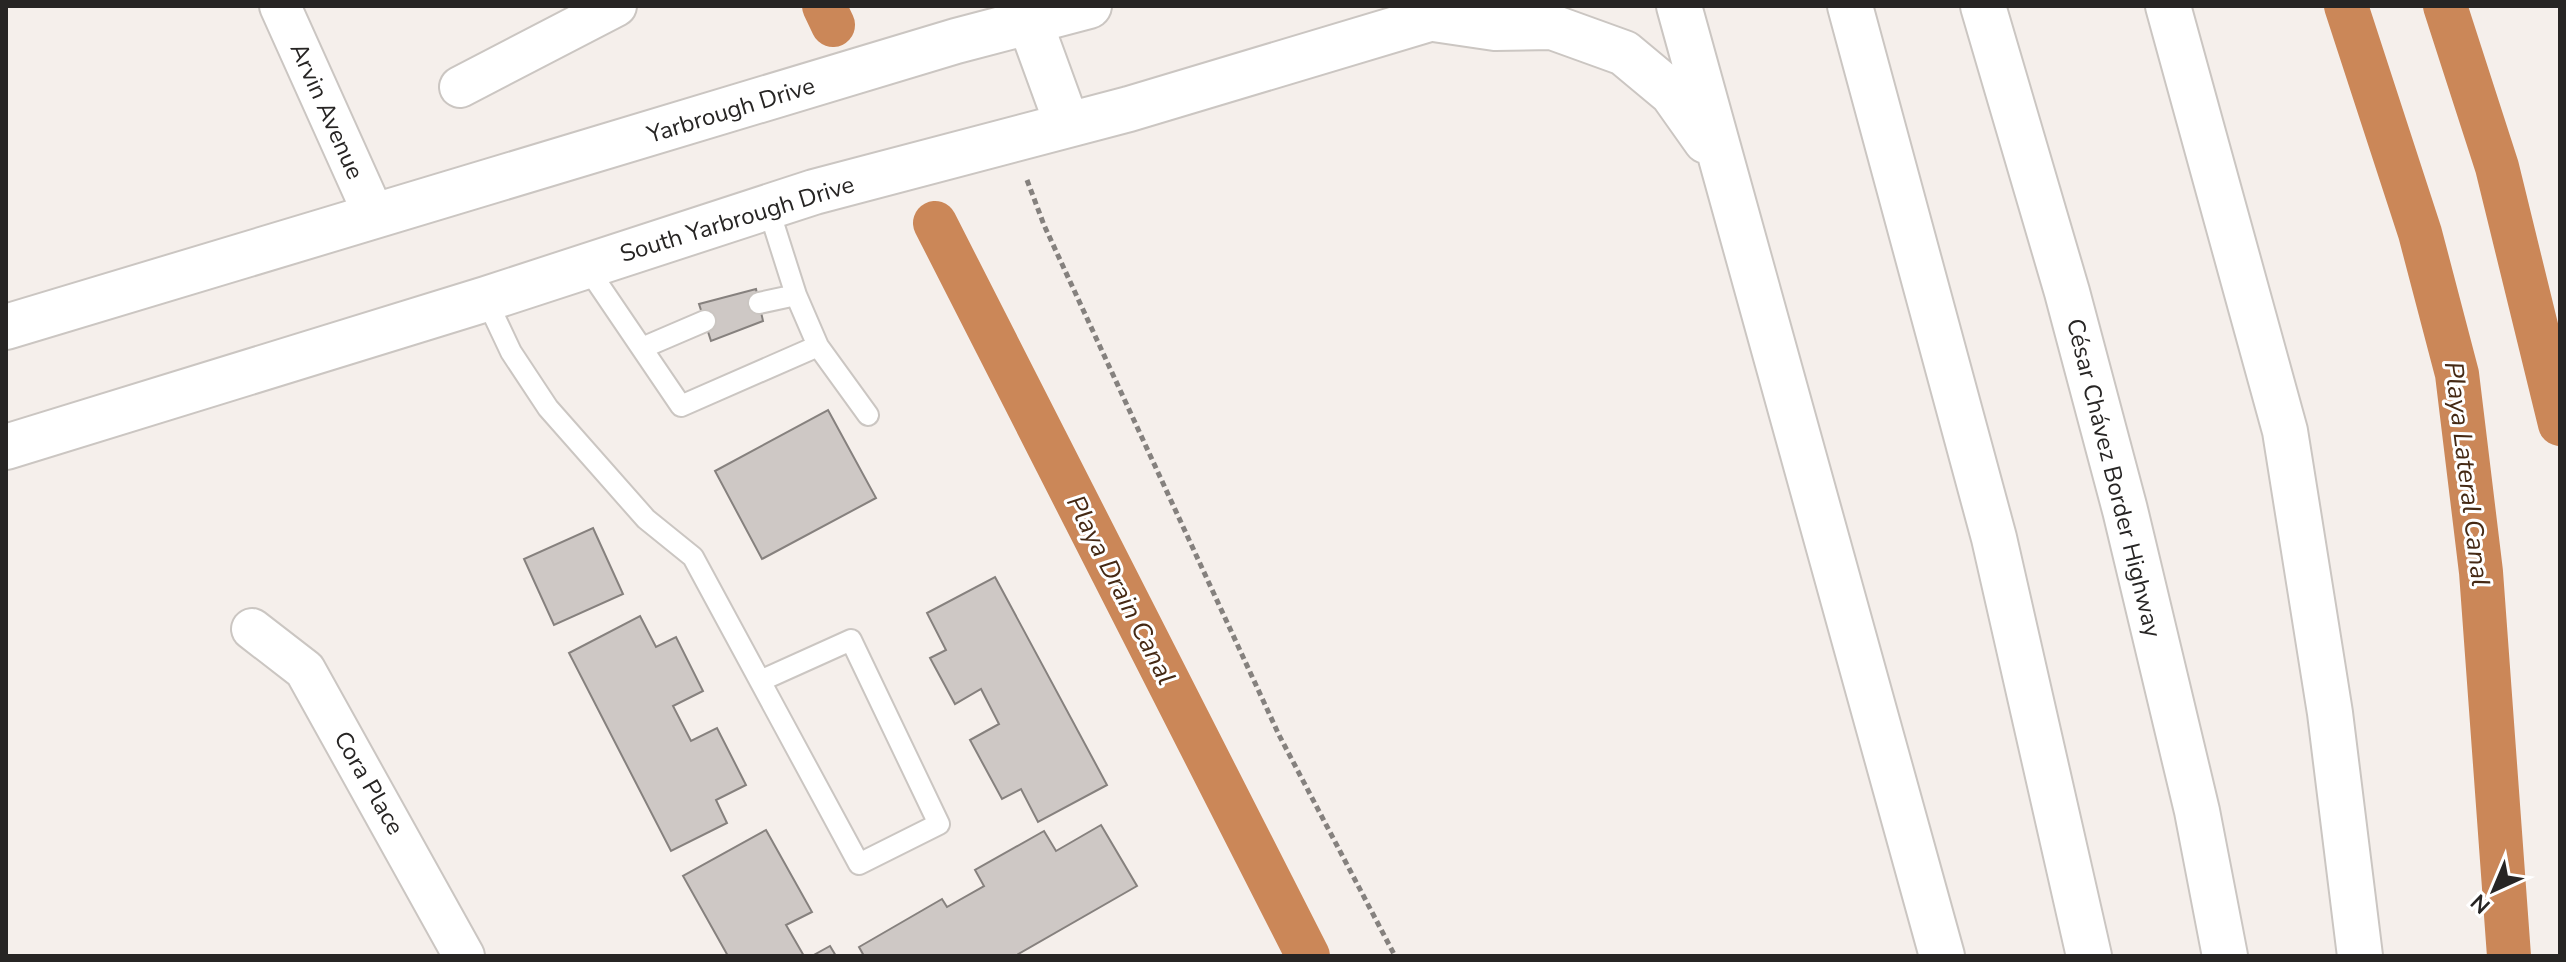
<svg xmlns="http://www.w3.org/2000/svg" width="2566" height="962" font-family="'Nunito Sans',sans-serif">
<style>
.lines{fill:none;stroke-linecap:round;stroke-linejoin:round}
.canal{stroke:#cb8758;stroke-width:44}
.building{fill:#cec8c5;stroke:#86817e;stroke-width:2}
.lane-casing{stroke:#cbc6c2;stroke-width:24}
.street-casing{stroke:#cbc6c2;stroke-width:44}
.secondary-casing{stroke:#cbc6c2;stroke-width:48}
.highway-casing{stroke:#cbc6c2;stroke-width:48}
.path{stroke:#85817e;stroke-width:5;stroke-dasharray:6 4;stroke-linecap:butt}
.lane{stroke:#fff;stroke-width:20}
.street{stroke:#fff;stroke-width:40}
.secondary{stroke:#fff;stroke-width:44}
.highway{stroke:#fff;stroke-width:44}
.labels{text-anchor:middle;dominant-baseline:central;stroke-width:6;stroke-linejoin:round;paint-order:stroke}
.street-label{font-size:24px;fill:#272524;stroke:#fff}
.water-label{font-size:26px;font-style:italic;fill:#452914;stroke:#fff}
</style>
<rect width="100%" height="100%" fill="#f5efeb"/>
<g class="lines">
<path class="canal" d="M824,6L833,25
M2346,6L2420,233L2457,374L2481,572L2509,956
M2445,6L2497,167L2560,424
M935,223L1308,956"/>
</g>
<path class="building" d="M756,289L763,321L711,341L699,304Z
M828,410L876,498L762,559L715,471Z
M593,528L623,594L554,625L524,559Z
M995,577L1107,785L1038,822L1021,789L1002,799L970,740L999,724L981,689L955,704L930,658L946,650L927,613Z
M640,616L656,647L676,637L703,691L673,706L691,741L717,728L746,785L716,800L727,823L671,851L569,653Z
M1101,825L1137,886L1015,956H864L859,947L942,899L947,907L984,886L975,870L1044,831L1056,851Z
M766,830L812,912L786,925L804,956H728L683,876Z
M830,946L836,956H812Z"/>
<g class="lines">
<defs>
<path id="lane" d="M586,266L681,406L818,346L796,295L768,207
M486,299L511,352L548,408L646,519L693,557L859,864L939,824L851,640L760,681
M759,303L796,295
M818,346L868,415
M642,348L705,321"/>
<path id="street" d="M280,6L374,215
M460,87L616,6
M252,629L305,670L464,956"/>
<path id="secondary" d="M1024,6L1067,124
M6,327L956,41L1089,6
M6,447L486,299L814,192L1129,109L1466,8"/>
<path id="highway" d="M1679,6L1942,956
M1850,6L1994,538L2089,956
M1983,6L2067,292L2125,510L2197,811L2225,956
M2168,6L2285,431L2330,713L2360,956
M1427,18L1495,28L1552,27L1624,53L1672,93L1706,141"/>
</defs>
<use href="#lane" class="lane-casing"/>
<use href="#street" class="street-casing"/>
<use href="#secondary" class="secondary-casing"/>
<use href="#highway" class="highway-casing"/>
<path class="path" d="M1027,180L1044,225L1279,735L1395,956"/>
<use href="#lane" class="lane"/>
<use href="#street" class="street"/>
<use href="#secondary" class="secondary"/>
<use href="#highway" class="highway"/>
</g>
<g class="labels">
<g class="street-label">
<text transform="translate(731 110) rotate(-17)">Yarbrough Drive</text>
<text transform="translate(327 111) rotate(66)">Arvin Avenue</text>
<text transform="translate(737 219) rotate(-17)">South Yarbrough Drive</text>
<text transform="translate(2114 478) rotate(76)">César Chávez Border Highway</text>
<text transform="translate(369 783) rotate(60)">Cora Place</text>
</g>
<g class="water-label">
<text transform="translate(2467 474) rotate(83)">Playa Lateral Canal</text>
<text transform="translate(1121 590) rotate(63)">Playa Drain Canal</text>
</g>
</g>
<rect width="2566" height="962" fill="none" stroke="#272524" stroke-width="16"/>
<g transform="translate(2494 890) rotate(224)" stroke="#ffffff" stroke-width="6" paint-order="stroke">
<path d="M0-6L14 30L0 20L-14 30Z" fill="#272524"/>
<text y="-12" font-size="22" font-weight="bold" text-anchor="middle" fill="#272524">N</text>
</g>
</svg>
